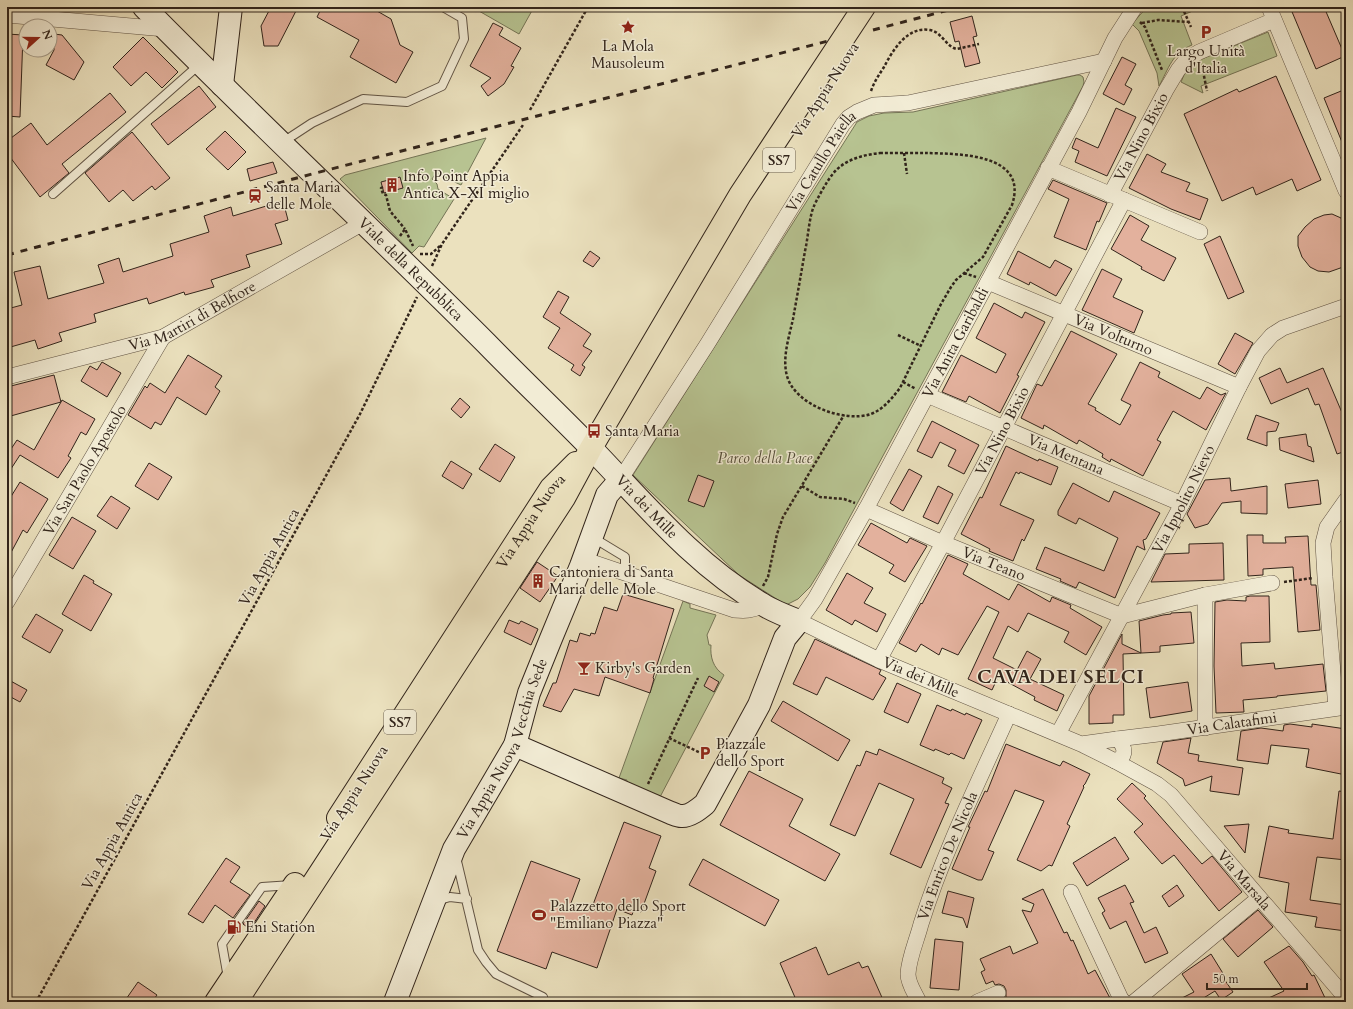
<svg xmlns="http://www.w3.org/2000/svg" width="1353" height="1009" font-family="Cardo,serif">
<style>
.green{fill:#b7c391;stroke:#747456}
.building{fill:#e3b19d;stroke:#31241b}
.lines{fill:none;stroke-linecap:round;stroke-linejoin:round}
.lane-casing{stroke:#605344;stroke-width:10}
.street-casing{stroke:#605344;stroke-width:16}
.secondary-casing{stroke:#31241b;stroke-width:24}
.primary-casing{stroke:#31241b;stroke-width:24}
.path{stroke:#31241b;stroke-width:2.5;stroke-dasharray:3 2;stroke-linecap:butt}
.lane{stroke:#f2ecd5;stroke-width:8}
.street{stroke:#f2ecd5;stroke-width:15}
.secondary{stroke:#f2ecd5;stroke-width:22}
.primary{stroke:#ebe1be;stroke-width:22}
.rail{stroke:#31241b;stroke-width:3;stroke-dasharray:7 7;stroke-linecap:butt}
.labels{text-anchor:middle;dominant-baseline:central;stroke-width:3;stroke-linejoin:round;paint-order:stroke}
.shield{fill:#f2ecd5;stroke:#6b6053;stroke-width:1}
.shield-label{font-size:14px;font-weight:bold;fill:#31241b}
.poi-label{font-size:15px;fill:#31241b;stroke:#f2ecd5;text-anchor:start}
.street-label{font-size:15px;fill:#31241b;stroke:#f2ecd5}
.park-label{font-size:15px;font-style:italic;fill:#524c38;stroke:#f2ecd5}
.district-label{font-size:19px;font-weight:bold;letter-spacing:1px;fill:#31241b;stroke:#f2ecd5}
</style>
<rect width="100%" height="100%" fill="#ebe1be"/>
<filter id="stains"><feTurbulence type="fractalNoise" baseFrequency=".005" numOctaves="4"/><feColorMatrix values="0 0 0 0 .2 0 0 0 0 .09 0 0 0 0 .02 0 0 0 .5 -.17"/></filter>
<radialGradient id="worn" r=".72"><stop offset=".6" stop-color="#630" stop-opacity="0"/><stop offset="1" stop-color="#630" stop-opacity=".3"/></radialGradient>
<path class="green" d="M472,7H534L519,34Z
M1147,7H1202L1181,16L1192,45C1172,53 1169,68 1159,86L1157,73L1139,31L1132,24Z
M1268,32L1277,56L1201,86L1203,93L1181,82L1187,68L1192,63Z
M1077,75H1080L1083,77L1084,82L1083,86L825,563L810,587L798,599L786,605L739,575L633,475L857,122L869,116L884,113L913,112Z
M486,138L461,185L436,173L432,179L437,184L438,189L454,199L424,247L419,246L412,253L340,179L345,175Z
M683,601L690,604V608L716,615L707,635L709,645H711C710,657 713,668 724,675L660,797L626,784L627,780L619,778Z"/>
<path class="building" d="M271,7H298L278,46H264L261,26Z
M322,7H370L391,19L400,45L413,52L396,83L350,57L359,40L317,17Z
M1290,7H1324L1345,56L1316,69Z
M972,16L977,36L973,37L980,63L965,67L959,41L955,42L950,22Z
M493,23L503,28L499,35L521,48L511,66L514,67L504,84L488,96L481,86L491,78L470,66Z
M7,34L23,35L20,117L7,116Z
M54,34L62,35L84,62L74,80L46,65L54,50Z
M143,37L178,72L162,88L146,72L131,86L113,67Z
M1122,57L1136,64L1125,85L1132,89L1124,105L1103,94Z
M1276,76L1321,180L1297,191L1292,179L1256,195L1253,187L1222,201L1184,114L1237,89L1239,92Z
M199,86L216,107L168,145L151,124Z
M1346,89V152L1324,98Z
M110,93L126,112L62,164L69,173L40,197L7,153V141L31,123L47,145Z
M1116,108L1136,117L1107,176L1075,162L1079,151L1072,148L1076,138L1098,148Z
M225,131L246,152L228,170L206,149Z
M132,132L170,178L155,190L152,186L133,201L123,190L109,202L85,173Z
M1147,154L1166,164L1161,172L1190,183L1186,191L1208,199L1200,220L1171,209L1129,188Z
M273,162L277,173L250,181L247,169Z
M400,177L403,188L384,193L381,182Z
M1053,180L1107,203L1099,222L1097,221L1086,250L1054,237L1069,199L1048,189Z
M283,201L288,220L275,224L282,244L246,255L250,267L211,280L214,287L185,295L184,292L149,304L147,298L94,314L96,322L59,333L62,341L38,349L35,340L7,348V309L22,305L14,272L40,266L48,299L104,283L98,265L119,258L123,272L173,256L170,244L209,232L204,216L231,207L233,216Z
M1332,214L1341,218L1346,227V266L1329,272L1318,271L1310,267L1302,257L1298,246V236L1305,227L1314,219L1324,215Z
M1130,215L1149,226L1141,240L1176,258L1164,281L1141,269L1142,267L1111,249Z
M1220,236L1244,292L1228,299L1204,244Z
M590,251L600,258L593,267L583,261Z
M1018,251L1050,268L1055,260L1072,269L1056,296L1030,282L1029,285L1007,274Z
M1102,269L1122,279L1113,297L1143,311L1134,333L1082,310Z
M558,291L569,297L560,313L591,334L583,346L592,351L582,365L585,367L580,376L571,370L574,365L548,348L560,328L543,317Z
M994,303L1022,318L1025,312L1045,322L1017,375L1019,376L1000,413L969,396L966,402L942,392L961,355L996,373L1006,354L976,338Z
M1071,331L1117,354L1088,404L1096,408L1095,410L1120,425L1131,405L1121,400L1140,362L1160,372L1158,377L1200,399L1207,387L1221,395L1226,393L1206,430L1173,411L1157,440L1161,442L1143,476L1111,459L1110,462L1102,457L1103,454L1079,440L1077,444L1044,425L1043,429L1021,418L1037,384L1042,386Z
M1235,333L1253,343L1235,374L1218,364Z
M188,355L222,376L215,387L220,391L206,415L177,397L161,425L155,422L151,429L128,415L145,386L147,388L150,383L165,393Z
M102,362L121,373L107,397L81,381L90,366L97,370Z
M1280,368L1287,383L1323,368L1343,415L1346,414V451L1337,454L1319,404L1315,405L1308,388L1271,404L1259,378Z
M54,375L61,402L62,400L95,419L86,435L81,432L68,456L71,458L58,478L20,455L7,475V455L17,440L34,450L61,402L7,417V387Z
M460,398L470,407L461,418L451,409Z
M1256,415L1279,423L1276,431L1267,432V446L1247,439Z
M932,421L979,445L964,474L948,466L956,450L940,442L932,458L917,451Z
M1306,434L1308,446L1311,447L1314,462L1280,450L1279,438Z
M495,444L515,457L500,482L479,469Z
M1006,446L1038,461L1039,459L1058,467L1051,485L1020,472L1019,474L1016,472L1000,505L1034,520L1024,541L1022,539L1013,561L989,551L990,549L961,534L980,497L982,498Z
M451,461L472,474L463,489L442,476Z
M149,463L172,477L158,500L135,486Z
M909,469L922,476L903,511L890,503Z
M698,475L714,481L704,507L688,501Z
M1230,478L1231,491L1267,486V514L1241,513V501L1222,503L1208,524L1195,528L1187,514L1205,480Z
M1318,480L1321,504L1288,508L1285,484Z
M20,482L48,499L27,533L23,530L7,560V503Z
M1073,483L1109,502L1114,491L1160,513L1146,539L1143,540L1145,550L1137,546L1115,598L1079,582L1076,588L1060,581L1061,579L1036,569L1045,547L1104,571L1118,538L1079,518L1076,524L1058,515V511Z
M938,486L953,494L938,524L923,517Z
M111,496L130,508L117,529L97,516Z
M72,517L96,531L73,569L49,555Z
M871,523L907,543L910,538L927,546L905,582L889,573L894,565L858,545Z
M1247,535H1263V543H1286L1285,537L1308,536L1311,585H1316L1320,630L1298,632L1293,567L1263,569V575L1248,576Z
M1223,543L1224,580L1151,582L1165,554L1189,553V544Z
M948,555L968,564L963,574L1009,600L1018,584L1050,602L1052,597L1071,605L1070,608L1102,627L1086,655L1064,642L1069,632L1028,613L1018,632L1008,626L993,658L1017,670L1027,651L1041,659L1030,679L1064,695L1057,711L1034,700L1035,697L998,677L992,690L968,679L999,612L987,606L958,655L942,648L939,655L921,644L916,652L899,643L921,603L922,604Z
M537,562L558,576L540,602L520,588Z
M847,573L873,588L864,603L886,614L877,632L855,620L852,625L826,610Z
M84,575L94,581L93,583L112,594L91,631L62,614Z
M623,594L674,609L653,678L654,679L650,693L605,677L599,696L574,689L561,712L543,706L553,683H556L570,640L577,642L580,633L590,636L591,633L595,634L604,607L617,611Z
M1250,596H1269L1270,642L1241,643L1242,666L1274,663L1275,669L1323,664L1326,691L1277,696V697L1243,700L1244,712L1216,713L1214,666L1215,602L1227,600L1246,601V597Z
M1191,612L1194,643L1160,646V652L1123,654L1124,715H1113V723L1089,724V696L1122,634V644L1141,653L1139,621L1163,615L1171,614V613Z
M36,614L63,630L50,653L22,637Z
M509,620L519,624L521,621L538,629L531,645L504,632Z
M815,639L881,670L879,674L886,678L873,700L826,677L817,695L793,684Z
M709,676L719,682L714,692L704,686Z
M7,679L27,690L20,702L7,695Z
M1188,682L1192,711L1150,718L1146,688Z
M897,683L921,694L908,723L884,712Z
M783,701L850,740L838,761L771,721Z
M937,705L951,711L952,709L965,715L966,713L982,720L964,759L951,753L949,755L935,749L934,751L920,745Z
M1290,724L1312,727V724L1346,729V775L1306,767L1309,749L1271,745L1268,764L1237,760L1241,731L1261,728L1283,731L1284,725Z
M1191,738L1188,753L1199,755L1198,761L1243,768L1239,795L1210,791L1212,776L1185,786L1183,779L1157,763L1163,742Z
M1006,744L1060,766L1063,761L1090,774L1085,784L1083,786L1084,787L1067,824L1070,826L1052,866L1049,865L1041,871L1017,860L1044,801L1015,790L988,850L994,852L982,880H978L952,869L970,827H968L985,791L987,792Z
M879,749L944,778L942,783L952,788L945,803L949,804L921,868L890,854L914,799L879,783L855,836L830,825L857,765L860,766L866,751L877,755Z
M749,771L803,799L789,826L840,854L825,881L720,825Z
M1132,783L1146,796L1144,798L1202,864L1212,856L1242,892L1219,911L1174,855L1162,864L1134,832L1143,824L1117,799Z
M1339,791L1346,792V860L1317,857L1310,900L1346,905V931L1315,927L1317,917L1285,912L1289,883L1259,877L1269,826L1289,830L1288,833L1333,839Z
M624,822L661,836L649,868L656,871L641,912L634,909L632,915L617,909L597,968L552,952L546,969L497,951L531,861L580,879L571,903L591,910Z
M1249,824L1245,853L1224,826Z
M1115,837L1129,859L1087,886L1073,863Z
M226,858L240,867L230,882L250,895L233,918L215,905L203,923L188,914Z
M703,859L779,900L765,926L689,885Z
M1125,885L1134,902L1130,903L1144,933L1156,927L1168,953L1145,963L1126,921L1110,929L1102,913L1105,911L1098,898Z
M1177,885L1184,896L1169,907L1162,896Z
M1043,889L1064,933L1067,932L1071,941L1073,940L1088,974L1095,970L1110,998L1103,1002H1008L1006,997V990L1004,986L999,984L995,985L993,981L986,984L981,972L985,970L980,959L1010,946L1013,954L1038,943L1022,910L1031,912L1034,904L1022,899Z
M948,891L974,898L967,928L963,918L942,913Z
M259,901L265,906L250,929L243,924Z
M1258,910L1273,927L1238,957L1223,939Z
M935,939L963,942L959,990L930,988Z
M1289,946L1303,962L1312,976L1314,975L1327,1002H1260L1284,991L1264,962Z
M816,947L828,975L859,962L862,968L868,966L884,1002H797L780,963Z
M1211,954L1224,975L1222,976L1233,992L1221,1000L1215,991L1197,1002H1174L1194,992L1182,974Z
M138,982L157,995L152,1002H124Z"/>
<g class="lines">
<defs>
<path id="lane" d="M283,142L312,123L363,99L407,102L442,86L464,39L462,18L443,7
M53,194L200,64
M592,537L625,557V573
M456,857L478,950L486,962L496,974L543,997
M436,901L450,897L467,899
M228,978L222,944L262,887L292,885"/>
<g id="street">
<path d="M1269,7L1346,191"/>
<path d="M7,15L165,29"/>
<path d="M1048,168L1200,232"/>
<path id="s1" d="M1110,195L1166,90L1178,70L1186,60L1199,52L1274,20"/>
<path id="s2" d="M988,282L1239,387"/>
<path id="s3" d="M7,377L163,337L363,223"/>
<path id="s4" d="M927,395L1182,504"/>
<path id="s5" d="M620,480L708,343L843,124L849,117L857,112L874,105L908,103L1104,61"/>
<path id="s6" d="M866,509L943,543L1122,616L1205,595L1272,583"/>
<path d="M583,559L734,610C745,611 753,611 763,605"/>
<path d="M1205,595V728"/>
<path id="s7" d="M7,602L163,337"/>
<path id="s8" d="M879,660L943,543L1124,200"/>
<path d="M1336,708L1325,577L1323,543L1327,527L1346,500"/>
<path id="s9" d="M1058,734L1182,504L1239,387L1258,351L1272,335L1283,328L1346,306"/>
<path id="s10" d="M1117,739L1158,734L1346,707"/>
<path id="s11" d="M1081,744L1117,739C1126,747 1127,757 1115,761L1081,744L879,660L799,621L815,599L866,509L1079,112L1115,38L1135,7"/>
<path id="s12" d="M1115,761L1157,784L1171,795L1346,998"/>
<path d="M1071,892L1121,999L1124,1002"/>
<path id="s13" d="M919,1002C915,993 908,984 908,974C909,957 917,940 921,924C944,851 978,783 1009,714"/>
<path d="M977,1002L998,993"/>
<path d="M1134,1002L1259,898"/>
</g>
<g id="secondary">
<path id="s14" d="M144,7C256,121 373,230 486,343C521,379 557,413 592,449C645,504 695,565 762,604C773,611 786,616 799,621L785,638L759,705L705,804C699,809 689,817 681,816C678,816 674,814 671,813L515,745"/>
<path d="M222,85L231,7"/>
<path id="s15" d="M395,1002L454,849L515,745L529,693L550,641L581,566L607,495L620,480"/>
</g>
<g id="primary">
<path id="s16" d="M338,818L551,488L576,463"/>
<path d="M216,1002L295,884"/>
<path d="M236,1002L564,498L591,448L740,195L864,7"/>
</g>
</defs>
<use href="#lane" class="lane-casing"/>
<use href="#street" class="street-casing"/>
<use href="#secondary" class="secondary-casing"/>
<use href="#primary" class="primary-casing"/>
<path class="path" d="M1182,7L1191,27
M1140,22L1145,27L1162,70
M1142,23L1158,20L1189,22
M1202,66L1207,91
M871,91C874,82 879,75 884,67C893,50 907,26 930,30C942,32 946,47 957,49L979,44
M530,110L588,7
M880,153C895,153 911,153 926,153C959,154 1029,153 1012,205L983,257L956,280L951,287L941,304L900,388C892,398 884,409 871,414C844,423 795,405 787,376C782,358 789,337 793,319C797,297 801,274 805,251C808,239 809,217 814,206C817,199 827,181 832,175C843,160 862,155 880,153Z
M904,153L907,174
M383,187L381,188L383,194L386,195L390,211L405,229
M400,236L405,229L413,246
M420,254H431L440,246
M432,266L442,244L523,125
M964,273L976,277
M898,335L921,346
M903,382L916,389
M802,486L820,497L844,499L855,503
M1284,582L1313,578
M763,586L768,577L777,534L783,517L844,415
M669,738L703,754
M648,784L698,678
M36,1002L360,414L417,297"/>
<use href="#lane" class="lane"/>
<use href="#street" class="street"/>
<use href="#secondary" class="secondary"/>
<use href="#primary" class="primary"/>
<path class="rail" d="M873,30L960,7
M7,255L312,174L832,40"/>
</g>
<defs>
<symbol id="sight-bare" viewBox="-9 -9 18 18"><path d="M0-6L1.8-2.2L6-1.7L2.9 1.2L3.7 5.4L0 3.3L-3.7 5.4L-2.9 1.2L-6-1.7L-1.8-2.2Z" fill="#8f2418" stroke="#f2ecd5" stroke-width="2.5" paint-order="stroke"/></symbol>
<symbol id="parking-bare" viewBox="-9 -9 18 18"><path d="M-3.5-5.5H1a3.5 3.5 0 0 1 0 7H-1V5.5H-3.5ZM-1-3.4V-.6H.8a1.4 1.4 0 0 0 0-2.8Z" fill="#8f2418" stroke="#f2ecd5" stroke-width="2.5" paint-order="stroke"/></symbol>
<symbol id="building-bare" viewBox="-9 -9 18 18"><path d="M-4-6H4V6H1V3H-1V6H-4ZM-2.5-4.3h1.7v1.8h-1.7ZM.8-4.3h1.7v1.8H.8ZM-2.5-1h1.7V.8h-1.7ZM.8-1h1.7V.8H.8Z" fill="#8f2418" stroke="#f2ecd5" stroke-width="2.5" paint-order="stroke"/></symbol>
<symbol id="station-bare" viewBox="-9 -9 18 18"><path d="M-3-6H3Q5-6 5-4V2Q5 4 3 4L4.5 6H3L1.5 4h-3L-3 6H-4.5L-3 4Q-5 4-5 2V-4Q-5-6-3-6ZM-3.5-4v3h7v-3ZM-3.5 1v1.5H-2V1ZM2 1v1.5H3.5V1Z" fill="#8f2418" stroke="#f2ecd5" stroke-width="2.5" paint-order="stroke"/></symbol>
<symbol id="bus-bare" viewBox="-9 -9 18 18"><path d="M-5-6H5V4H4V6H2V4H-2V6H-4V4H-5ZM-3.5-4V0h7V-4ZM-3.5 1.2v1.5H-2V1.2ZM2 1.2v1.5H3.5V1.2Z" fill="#8f2418" stroke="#f2ecd5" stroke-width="2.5" paint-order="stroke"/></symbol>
<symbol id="bar-bare" viewBox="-9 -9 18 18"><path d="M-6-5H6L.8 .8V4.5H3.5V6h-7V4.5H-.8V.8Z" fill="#8f2418" stroke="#f2ecd5" stroke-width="2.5" paint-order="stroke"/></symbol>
<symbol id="stadium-bare" viewBox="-9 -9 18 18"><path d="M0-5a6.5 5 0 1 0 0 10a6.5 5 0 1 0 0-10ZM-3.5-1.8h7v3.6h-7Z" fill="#8f2418" stroke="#f2ecd5" stroke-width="2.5" paint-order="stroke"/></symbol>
<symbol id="fuel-bare" viewBox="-9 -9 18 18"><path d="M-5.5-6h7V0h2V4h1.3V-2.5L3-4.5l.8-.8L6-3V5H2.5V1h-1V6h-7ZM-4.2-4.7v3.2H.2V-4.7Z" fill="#8f2418" stroke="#f2ecd5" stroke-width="2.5" paint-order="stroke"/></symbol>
</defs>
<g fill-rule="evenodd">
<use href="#sight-bare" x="618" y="17" width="20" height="20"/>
<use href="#parking-bare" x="1196" y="22" width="20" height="20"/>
<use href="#building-bare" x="382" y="175" width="20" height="20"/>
<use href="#station-bare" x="245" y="186" width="20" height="20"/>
<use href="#bus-bare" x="584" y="421" width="20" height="20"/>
<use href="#building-bare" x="528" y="571" width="20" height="20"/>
<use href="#bar-bare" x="574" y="658" width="20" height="20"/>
<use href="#parking-bare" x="695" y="743" width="20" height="20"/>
<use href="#stadium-bare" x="529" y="905" width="20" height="20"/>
<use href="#fuel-bare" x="224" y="917" width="20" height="20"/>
</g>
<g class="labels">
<g class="shield">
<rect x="763" y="148" width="32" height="24" rx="3"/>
<rect x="384" y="710" width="32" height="24" rx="3"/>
</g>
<g class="shield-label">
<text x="779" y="160">SS7</text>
<text x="400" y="722">SS7</text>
</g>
<g class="poi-label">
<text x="628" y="46" text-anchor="middle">La Mola<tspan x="628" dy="17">Mausoleum</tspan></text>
<text x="1206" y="51" text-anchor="middle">Largo Unità<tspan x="1206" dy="17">d'Italia</tspan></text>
<text x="403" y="176">Info Point Appia<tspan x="403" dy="17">Antica X-XI miglio</tspan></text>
<text x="266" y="187">Santa Maria<tspan x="266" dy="17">delle Mole</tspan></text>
<text x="605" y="431">Santa Maria</text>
<text x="549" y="572">Cantoniera di Santa<tspan x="549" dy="17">Maria delle Mole</tspan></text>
<text x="595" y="668">Kirby's Garden</text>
<text x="716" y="744">Piazzale<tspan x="716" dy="17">dello Sport</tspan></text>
<text x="550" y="906">Palazzetto dello Sport<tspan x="550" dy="17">"Emiliano Piazza"</tspan></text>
<text x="245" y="927">Eni Station</text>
</g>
<g class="street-label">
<text transform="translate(825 90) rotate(-57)">Via Appia Nuova</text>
<text stroke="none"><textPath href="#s1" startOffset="66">Via Nino Bixio</textPath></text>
<text stroke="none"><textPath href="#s5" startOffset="377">Via Catullo Paiella</textPath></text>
<text stroke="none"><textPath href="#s14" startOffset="374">Viale della Repubblica</textPath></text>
<text stroke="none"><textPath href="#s3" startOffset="196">Via Martiri di Belfiore</textPath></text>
<text stroke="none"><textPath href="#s2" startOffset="136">Via Volturno</textPath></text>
<text stroke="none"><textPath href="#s11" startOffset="730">Via Anita Garibaldi</textPath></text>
<text stroke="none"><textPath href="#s8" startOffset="260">Via Nino Bixio</textPath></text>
<text stroke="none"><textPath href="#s4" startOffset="151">Via Mentana</textPath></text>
<text stroke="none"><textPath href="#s7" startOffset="153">Via San Paolo Apostolo</textPath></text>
<text stroke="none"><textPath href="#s9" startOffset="266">Via Ippolito Nievo</textPath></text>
<text stroke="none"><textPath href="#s14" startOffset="709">Via dei Mille</textPath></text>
<text stroke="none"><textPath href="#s16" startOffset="354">Via Appia Nuova</textPath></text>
<text transform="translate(269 557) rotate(-61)">Via Appia Antica</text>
<text stroke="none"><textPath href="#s6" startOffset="139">Via Teano</textPath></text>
<text transform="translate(921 677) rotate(23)">Via dei Mille</text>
<text stroke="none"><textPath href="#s10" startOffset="116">Via Calatafimi</textPath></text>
<text stroke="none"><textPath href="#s15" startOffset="276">Via Appia Nuova Vecchia Sede</textPath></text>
<text transform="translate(354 793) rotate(-57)">Via Appia Nuova</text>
<text transform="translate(112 841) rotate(-61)">Via Appia Antica</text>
<text stroke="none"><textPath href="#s13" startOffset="155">Via Enrico De Nicola</textPath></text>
<text stroke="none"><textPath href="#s12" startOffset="178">Via Marsala</textPath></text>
</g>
<g class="park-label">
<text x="765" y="458">Parco della Pace</text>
</g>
<g class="district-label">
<text x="1061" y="677">CAVA DEI SELCI</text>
</g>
</g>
<rect width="1353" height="1009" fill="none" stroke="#ebe1be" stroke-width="24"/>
<rect x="8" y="8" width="1337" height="993" fill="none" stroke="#31241b" stroke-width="2"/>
<rect x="12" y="12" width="1329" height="985" fill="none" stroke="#31241b"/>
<g transform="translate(38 38) rotate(69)"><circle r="19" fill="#f2ecd5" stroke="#a59c8b"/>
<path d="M0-3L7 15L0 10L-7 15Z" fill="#8f2418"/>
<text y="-6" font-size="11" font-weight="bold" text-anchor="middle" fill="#31241b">N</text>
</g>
<path d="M1207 983v6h100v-6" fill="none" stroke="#31241b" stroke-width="2"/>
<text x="1213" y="983" font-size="12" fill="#31241b" stroke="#f2ecd5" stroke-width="3" paint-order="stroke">50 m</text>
<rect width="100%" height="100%" filter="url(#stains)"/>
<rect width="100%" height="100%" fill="url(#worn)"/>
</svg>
